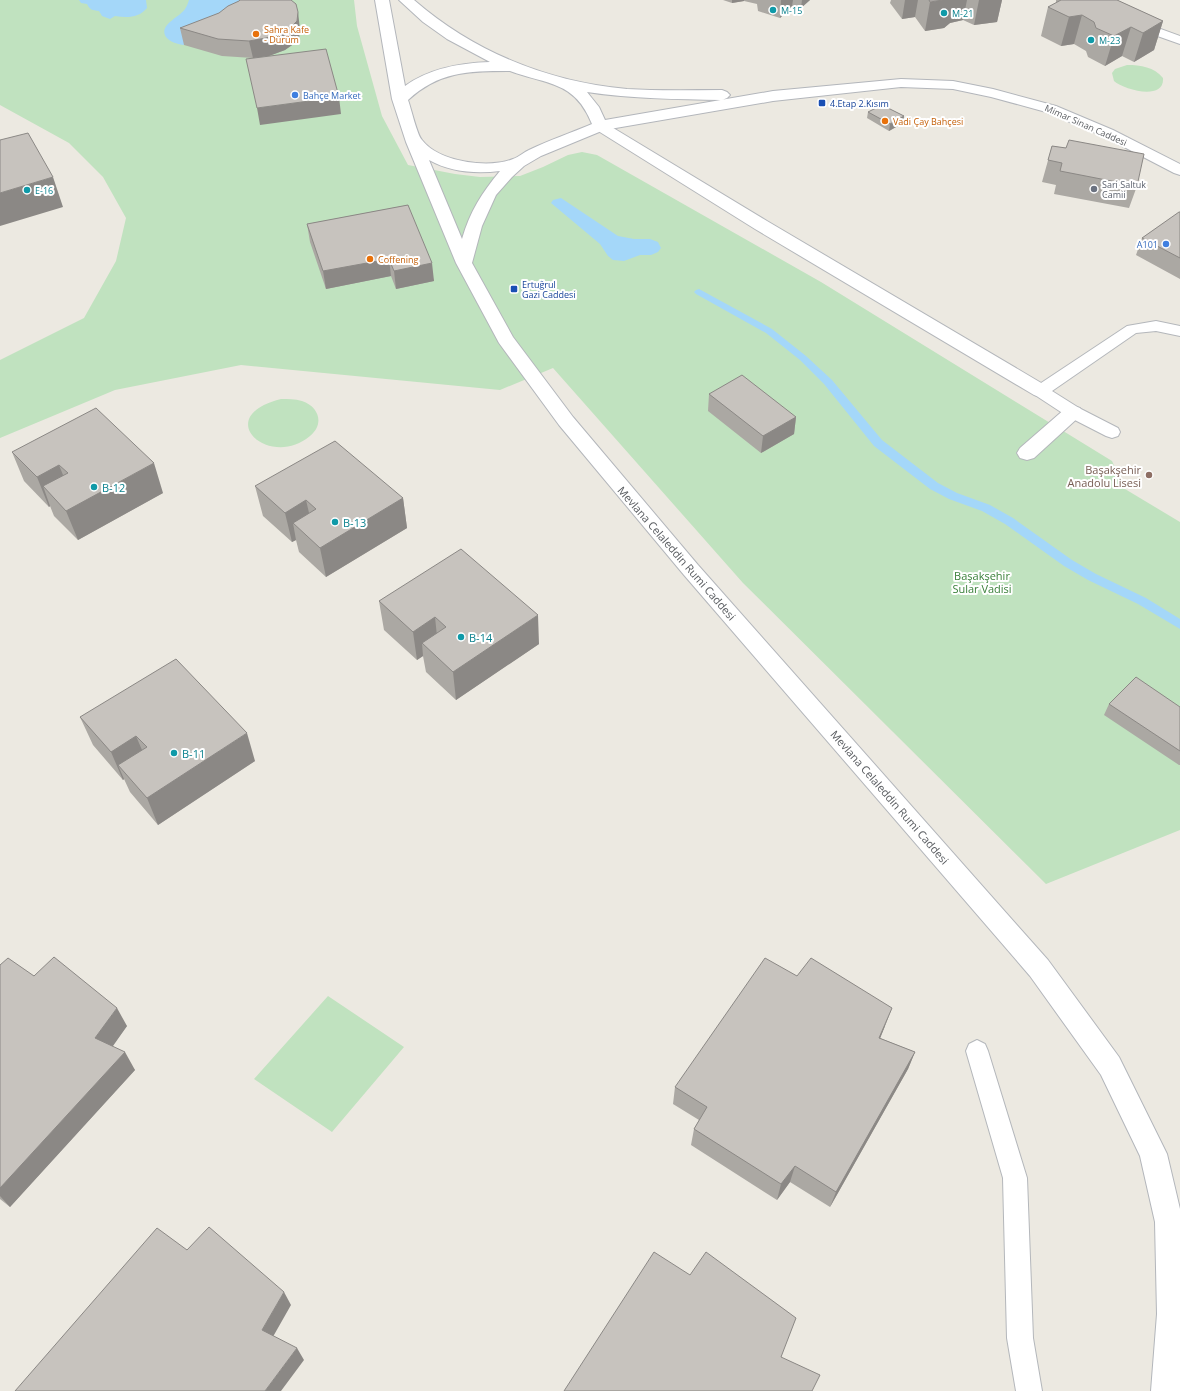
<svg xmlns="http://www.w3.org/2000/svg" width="1180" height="1391" font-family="'Open Sans',sans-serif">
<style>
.green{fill:#c0e2bf}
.water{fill:#a4d7f9}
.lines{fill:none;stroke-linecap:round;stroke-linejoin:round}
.stream{fill:#a4d7f9;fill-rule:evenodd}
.lane-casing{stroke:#b4b7bb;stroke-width:2}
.street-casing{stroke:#b4b7bb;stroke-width:2}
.secondary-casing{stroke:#b3b6bb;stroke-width:2}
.lane{fill:#fff;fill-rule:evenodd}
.street{fill:#fff;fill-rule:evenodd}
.secondary{fill:#fff;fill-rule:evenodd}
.wall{fill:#aba8a3}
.shaded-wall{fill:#8b8885}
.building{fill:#c7c3be;stroke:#8b8885}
.culture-dot{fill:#0f9aa8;stroke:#fff;stroke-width:1.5}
.food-dot{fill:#e8710a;stroke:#fff;stroke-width:1.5}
.shop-dot{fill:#3f7fe0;stroke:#fff;stroke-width:1.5}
.transit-dot{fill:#1a4fb4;stroke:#fff;stroke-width:1.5}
.worship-dot{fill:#6b7280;stroke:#fff;stroke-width:1.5}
.education-dot{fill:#8d6e63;stroke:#fff;stroke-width:1.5}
.labels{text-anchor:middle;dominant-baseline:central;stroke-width:4;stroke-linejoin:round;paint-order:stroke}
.far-culture-label{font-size:9px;fill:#0d838f;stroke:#fff;text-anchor:start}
.far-food-label{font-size:9px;fill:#c56008;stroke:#fff;text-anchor:start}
.far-shop-label{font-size:9px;fill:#366cbe;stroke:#fff;text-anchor:start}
.far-transit-label{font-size:9px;fill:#164399;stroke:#fff;text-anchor:start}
.far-street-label{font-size:9px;fill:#5a5d61;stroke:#fff}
.far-worship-label{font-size:9px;fill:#5b616d;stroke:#fff;text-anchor:start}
.education-label{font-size:11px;fill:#785e54;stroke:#fff;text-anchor:end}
.culture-label{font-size:11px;fill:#0d838f;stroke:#fff;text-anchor:start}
.street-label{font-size:11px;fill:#5a5d61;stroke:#fff}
.park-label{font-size:11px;fill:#3a803a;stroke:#fff}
</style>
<rect width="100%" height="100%" fill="#ece9e1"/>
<path class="green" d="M0,0H354L357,26L382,116L408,165L455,174L480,177L520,176L543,167L568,155L582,152L597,155L821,282L1112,461L1125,489L1180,522V830L1046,884L743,583L553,368L500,390L241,365L115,390L0,438V360L84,318L116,261L126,218L103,177L69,143L0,105Z
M1127,65C1141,65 1154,67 1163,78C1165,101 1124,90 1114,81L1112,73L1115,69Z
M281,399C288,399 295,399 302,401C320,407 324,425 310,436C270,470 210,417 281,399Z
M328,996L404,1047L332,1132L254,1079Z"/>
<path class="water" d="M79,0H146L147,8C139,18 127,18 115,16L110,19L102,16L99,11C92,10 90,10 87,4L81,3Z
M189,0H252L222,31L183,45C177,44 170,42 166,37C158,25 180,17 185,9C187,6 188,3 189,0Z
M561,198L618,236L634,239H650L658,242L661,248L658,252L651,255H640L624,261L613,260L608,256L600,244L551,203L553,200Z"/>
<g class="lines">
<path class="stream" d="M699,289L772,329L806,356L832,380L882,440L938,483L957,493L990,505L1013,518L1072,560L1096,574L1146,598L1180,619V629L1138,604L1088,580L1064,566L1005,524L982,511L949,499L930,489L874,446L824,384L800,360L766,333L696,294L694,292L696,290Z"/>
<defs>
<path id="lane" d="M1136,20L1180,36V44L1132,27L1130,24L1132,21Z
M1156,321L1180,326V336L1156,331L1136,333L1052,391L1079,408L1118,428L1120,432L1118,436L1112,438L1106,436L1067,416L1035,395L1033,391L1035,387L1127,326Z
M977,1040L985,1044L988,1051L1027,1178L1033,1338L1042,1391H1016L1007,1338L1003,1178L966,1051L969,1044Z"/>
<path id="street" d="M600,121L605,123L767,221L1048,387L1050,391L1048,395L1041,397L1034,395L755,229L595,129L592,126L595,123Z
M1073,406L1080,408L1082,412L1080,416L1034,458L1027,460L1020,458L1017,453L1020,448L1066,408Z"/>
<path id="secondary" d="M375,0H389L405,86C430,68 460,63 490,62L447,39L423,22L399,0H414C474,52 548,82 627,89C659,91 691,90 722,90L727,92L730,95L727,98L722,100C677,99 632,99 587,92L599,107L605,120L773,91L901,79L953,81L993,89L1056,106L1113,130L1180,164V175L1174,173L1103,136L1046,112L991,97L953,89L901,87L773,101L604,130L541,156L524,166L512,177L496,195L482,226L472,263L513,337L573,417L698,565L1048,960L1119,1057L1167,1154L1180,1209V1391H1151L1157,1314L1155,1222L1140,1156L1101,1075L1030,976L684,575L559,425L499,343L456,263L406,142L392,99ZM507,71H510C548,85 575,81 592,124C571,133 549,140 529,150C524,152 519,157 513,159C489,169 439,162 422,140C417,135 411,108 408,100C438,72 468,71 507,71ZM429,160C450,172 476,174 500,171C482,193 470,211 462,239Z"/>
</defs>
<use href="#lane" class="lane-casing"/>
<use href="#street" class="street-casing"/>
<use href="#secondary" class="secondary-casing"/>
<use href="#lane" class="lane"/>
<use href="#street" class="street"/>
<use href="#secondary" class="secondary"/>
</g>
<path class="wall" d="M723,0H810L801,8L792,6L780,18L758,11L757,4L744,1L732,3Z
M891,0H1002L997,22L974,25L963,20L950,23L944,28L925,31L915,17L902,19L890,3Z
M1056,0H1117L1163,21L1154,50L1134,62L1122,56L1105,66L1088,57L1086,51L1074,44L1061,46L1041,36L1048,7L1056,3Z
M180,28L300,29L299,38L295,43L285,50L269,56L253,58L222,56L184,45Z
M868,112L904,116L903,123L889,131L867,118Z
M1052,146L1066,148L1137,186L1129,208L1054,194L1056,185L1042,182Z
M408,205L434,281L396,289L391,276L326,289L310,242L307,224Z
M1180,212V279L1136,255L1142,238Z
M709,394L796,417L794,434L761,453L708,411Z
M12,452L163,493L78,540L54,516L50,506L49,507L24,481Z
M255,486L403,498L407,528L326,577L299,552L296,540L292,542L263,516Z
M379,601L539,644L456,700L426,672L423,656L417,660L384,630Z
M1109,704L1180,707V765H1179L1104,715Z
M80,717L255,761L158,825L130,792L124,779L123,780L93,745Z
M0,965L34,976L127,1026L112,1046L135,1070L10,1207L0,1199Z
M885,1026L880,1038L915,1052L908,1069L830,1207L790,1182L777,1200L691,1145L694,1129L699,1120L673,1104L675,1087Z"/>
<path class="shaded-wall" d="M732,0H744V1L732,3Z
M781,0H793L792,6L780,18Z
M802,0H810L801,8Z
M905,0H918L915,17L902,19Z
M943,0H967L963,20L950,23L944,28L925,31L930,2Z
M979,0H1002L997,22L974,25Z
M298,12L300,29L299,38L295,43L285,50L269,56L253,58L249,41Z
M1082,15L1074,44L1061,46L1069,17Z
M1163,21L1154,50L1134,62L1143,33Z
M1131,27L1122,56L1105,66L1114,36Z
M339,97L341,114L260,125L257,108Z
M904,116L903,123L889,131L890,124Z
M53,177L63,207L0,226V193Z
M389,259L391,276L326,289L323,271Z
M432,263L434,281L396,289L394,271Z
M796,417L794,434L761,453L763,436Z
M154,463L163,493L78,540L66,511Z
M59,465L71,495L43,486L50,506L49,507L37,477Z
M403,498L407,528L326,577L320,548Z
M306,500L313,530L293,523L296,540L292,542L285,513Z
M538,615L539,644L456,700L453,672Z
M435,617L438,646L422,643L423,656L417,660L413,632Z
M247,733L255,761L158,825L147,798Z
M136,736L148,764L118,765L124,779L123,780L111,752Z
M117,1008L127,1026L106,1056L95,1038Z
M892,1008L885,1026L873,1056L879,1038Z
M125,1052L135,1070L10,1207L0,1196V1188Z
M915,1052L908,1069L830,1207L836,1192Z
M795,1166L790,1182L777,1200L781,1184Z
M284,1292L291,1305L270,1342L262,1330Z
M297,1348L304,1360L281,1391H265Z"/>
<path class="building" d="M240,0H291L296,4L298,12L297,21L292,26L282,33L266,38L249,41L218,39L180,28L219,13L228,6L239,1Z
M929,0H943L930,2Z
M1061,0H1117L1163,21L1143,33L1131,27L1114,36L1096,28L1094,22L1082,15L1069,17L1048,7Z
M326,49L339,97L257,108L246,59Z
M882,105L904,116L890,124L868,112Z
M28,133L53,177L0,193V140Z
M1069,140L1144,154L1137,186L1060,171L1062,163L1048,160L1052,146L1066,148Z
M408,205L432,263L394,271L389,259L323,271L307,224Z
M1179,212H1180V258L1142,238Z
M742,375L796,417L763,436L709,394Z
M96,408L154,463L66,511L43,486L68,473L59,465L37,477L12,452Z
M335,441L403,498L320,548L293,523L316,509L306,500L285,513L255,486Z
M461,549L538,615L453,672L422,643L446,627L435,617L413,632L379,601Z
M176,659L247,733L147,798L118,765L147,747L136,736L111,752L80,717Z
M1136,677L1180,707V751L1109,704Z
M54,957L117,1008L95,1038L125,1052L0,1188V965L8,958L34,976Z
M765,958L797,976L811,958L892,1008L879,1038L915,1052L836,1192L795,1166L781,1184L694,1129L707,1107L675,1087Z
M209,1227L284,1292L262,1330L297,1348L265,1391H15L157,1228L187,1250Z
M654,1252L690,1275L706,1252L796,1318L781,1357L820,1375L812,1391H564Z"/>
<g class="culture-dot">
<circle cx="773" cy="10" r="4"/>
<circle cx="944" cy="13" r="4"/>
<circle cx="1091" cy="40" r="4"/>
<circle cx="27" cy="190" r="4"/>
<circle cx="94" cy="487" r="4"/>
<circle cx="335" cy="522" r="4"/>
<circle cx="461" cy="637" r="4"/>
<circle cx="174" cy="753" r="4"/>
</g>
<g class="food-dot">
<circle cx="256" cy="34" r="4"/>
<circle cx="885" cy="121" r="4"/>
<circle cx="370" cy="259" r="4"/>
</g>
<g class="shop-dot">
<circle cx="295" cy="95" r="4"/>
<circle cx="1166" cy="244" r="4"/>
</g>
<g class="transit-dot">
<rect x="818" y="99" width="8" height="8" rx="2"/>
<rect x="510" y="285" width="8" height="8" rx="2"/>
</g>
<circle class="worship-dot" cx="1094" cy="189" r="4"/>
<circle class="education-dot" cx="1149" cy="475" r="4"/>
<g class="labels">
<g class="far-culture-label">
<text x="781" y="10">M-15</text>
<text x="952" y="13">M-21</text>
<text x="1099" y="40">M-23</text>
<text x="35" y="190">E-16</text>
</g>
<g class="far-food-label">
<text x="264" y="29">Sahra Kafe<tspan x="264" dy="10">- Dürüm</tspan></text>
<text x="893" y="121">Vadi Çay Bahçesi</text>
<text x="378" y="259">Coffening</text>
</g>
<g class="far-shop-label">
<text x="303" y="95">Bahçe Market</text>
<text x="1158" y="244" text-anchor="end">A101</text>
</g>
<g class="far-transit-label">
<text x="830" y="103">4.Etap 2.Kısım</text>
<text x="522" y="284">Ertuğrul<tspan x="522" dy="10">Gazi Caddesi</tspan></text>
</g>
<g class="far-street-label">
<text transform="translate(1086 125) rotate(24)">Mimar Sinan Caddesi</text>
</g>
<g class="far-worship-label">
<text x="1102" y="184">Sari Saltuk<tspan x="1102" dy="10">Camii</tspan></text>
</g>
<g class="education-label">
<text x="1141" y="469">Başakşehir<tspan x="1141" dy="13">Anadolu Lisesi</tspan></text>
</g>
<g class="culture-label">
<text x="102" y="487">B-12</text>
<text x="343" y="522">B-13</text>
<text x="469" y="637">B-14</text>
<text x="182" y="753">B-11</text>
</g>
<g class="street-label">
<text transform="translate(677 553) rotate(49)">Mevlana Celaleddin Rumi Caddesi</text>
<text transform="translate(890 797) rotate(49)">Mevlana Celaleddin Rumi Caddesi</text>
</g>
<g class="park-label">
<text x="982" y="575">Başakşehir<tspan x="982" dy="13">Sular Vadisi</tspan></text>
</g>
</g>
</svg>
